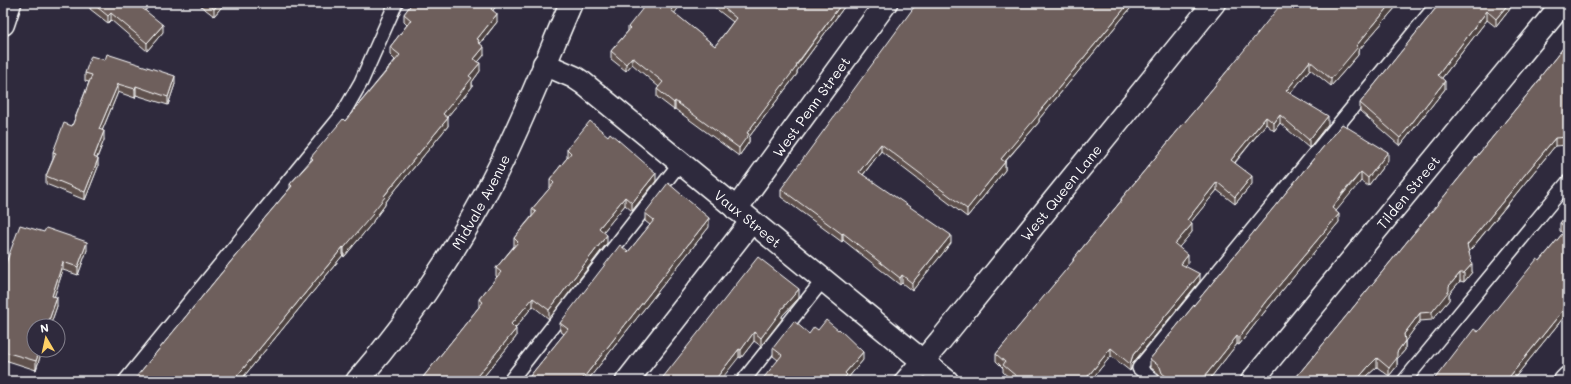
<svg xmlns="http://www.w3.org/2000/svg" width="1571" height="384" font-family="Mali,sans-serif">
<style>
.lines{fill:none;stroke-linecap:round;stroke-linejoin:round}
.service-casing{stroke:#fff;stroke-width:16}
.minor-casing{stroke:#fff;stroke-width:25}
.tertiary-casing{stroke:#fff;stroke-width:25}
.service{stroke:#2f2a3d;stroke-width:13}
.minor{stroke:#2f2a3d;stroke-width:22}
.tertiary{stroke:#2f2a3d;stroke-width:22}
.wall{fill:#5f514e;stroke:#fff}
.shaded-wall{fill:#4d4240;stroke:#fff}
.building{fill:#6e5e5b;stroke:#fff}
.labels{text-anchor:middle;dominant-baseline:central;stroke-width:4;stroke-linejoin:round;paint-order:stroke}
.street-label{font-size:14px;fill:#fff;stroke:#2f2a3d}
</style>
<rect width="100%" height="100%" fill="#2f2a3d"/>
<filter id="ink" filterUnits="userSpaceOnUse"><feTurbulence type="fractalNoise" baseFrequency=".025" numOctaves="2"/><feDisplacementMap in="SourceGraphic" scale="8" xChannelSelector="R" yChannelSelector="G"/><feConvolveMatrix kernelMatrix="1 2 1 2 8 2 1 2 1" color-interpolation-filters="sRGB"/></filter>
<g filter="url(#ink)">
<g class="lines">
<defs>
<path id="service" d="M125,381L342,115L361,82L396,3
M510,381L680,163
M743,381L823,280
M1154,381L1139,368L1438,3
M1404,381L1568,182"/>
<g id="minor">
<path d="M3,24L10,3"/>
<path id="s1" d="M544,64L574,77L583,83L947,381"/>
<path id="s2" d="M736,209L886,3"/>
<path d="M627,381L751,222"/>
<path id="s3" d="M906,381L940,341L1214,3"/>
<path id="s4" d="M1252,381L1563,3"/>
<path d="M1565,381L1568,378"/>
</g>
<g id="tertiary">
<path id="s5" d="M357,381C421,308 478,218 517,129C536,87 553,45 571,3"/>
</g>
</defs>
<use href="#service" class="service-casing"/>
<use href="#minor" class="minor-casing"/>
<use href="#tertiary" class="tertiary-casing"/>
<use href="#service" class="service"/>
<use href="#minor" class="minor"/>
<use href="#tertiary" class="tertiary"/>
</g>
<path class="wall" d="M90,3H151L145,10L163,32L147,51L111,20L108,23L90,9Z
M197,3H225L214,16Z
M412,3H499L493,10L497,22L480,44L484,55L478,62L480,71L472,82V87L447,117L448,126L392,194L385,203V205L373,221V222L344,257L343,255L240,381H133L259,227V225L290,188V184L311,160V157L345,121L395,60L390,55V47L407,25L404,22V14Z
M709,3H847L797,71V74L749,137V142L739,156L675,109L674,110L657,97V89L659,87L632,64L626,71L611,59V51L628,31V27L674,13L715,46L733,22Z
M1134,3V4L1039,119V122L1005,162V170L967,217L881,151L863,175L951,243L912,291L902,283L900,285L843,240L842,242L781,197V189Z
M1395,3V8L1358,51V55L1331,86L1310,69L1290,94L1328,124L1309,148L1280,123L1274,131L1266,124L1235,163L1252,184L1235,204L1217,190L1190,223L1192,232L1178,248L1188,263L1185,266L1200,281L1133,363L1130,371L1111,356L1090,381H1013L1003,372V368L996,361V354L1073,262V259L1121,201V199L1233,64Z
M1440,3H1510V9L1496,27L1487,20L1442,78L1445,89L1400,146L1360,111V103Z
M1568,42V145L1555,146L1469,252L1472,272L1464,282L1460,281L1449,294V300L1432,320L1420,321L1405,341V350L1397,359V366L1389,376L1377,367L1368,375L1363,381H1293L1540,79V77Z
M85,73L175,84L168,105L136,95L135,98L118,92L102,131L104,140L97,158L98,167L85,200L46,184V176L53,159V152L72,126L89,82L85,81Z
M1342,124L1388,160L1368,186L1361,181L1346,198L1336,211L1339,222L1266,310L1239,345L1237,344L1208,381H1162L1160,375L1150,367V359Z
M567,149L656,181L632,211L625,205L603,232L607,243L549,319L533,306L515,328L516,337L480,381H420L479,307V299L497,277L496,276V268L514,246V238L532,216V209L550,188V179L567,158Z
M645,213L709,227L587,381H526L564,334L560,331V323L628,252L650,225L645,221Z
M1568,214V312L1512,381H1433L1464,342L1478,332L1540,261L1563,233L1560,231V223Z
M87,250L78,275L63,270L54,297L57,306L50,326H34L42,350L36,370L5,360V357H3V271Z
M799,298L782,316V319L761,346L754,341L741,358L739,357L660,381Z
M818,330L863,360L847,379V381L778,360L773,356V348L809,334Z"/>
<path class="shaded-wall" d="M145,3H151L142,15V8Z
M219,3H225L214,16V9Z
M492,3H499L492,11L490,5Z
M676,3H682L671,18V10Z
M842,3H847L797,71V74L749,137V142L739,156V148L747,133Z
M1129,3H1134V4L1039,119V122L1001,166V159L1038,113Z
M1392,3H1395V8L1358,51V55L1331,86V79L1356,46Z
M1509,3H1510V9L1496,27V19Z
M1487,11V20L1438,83V75Z
M111,13V20L108,23V16Z
M497,14V22L479,44L477,39Z
M163,25V32L147,51V43Z
M484,47V55L474,67V59Z
M632,57V64L626,71V64Z
M1310,61V69L1286,99V91Z
M480,63V71L472,82V87L443,122V114L469,76Z
M175,76V84L168,105V97Z
M1445,81V89L1400,146V138Z
M118,84V92L99,138V129Z
M136,86V95L135,98V89Z
M675,101V109L674,110V103Z
M1280,115V123L1274,131V123Z
M1328,116V124L1309,148V140Z
M1266,117V124L1231,167V160Z
M448,118V126L392,194L385,203V205L373,221V222L344,257V248L392,186Z
M104,131V140L94,165V157Z
M1555,138V146L1467,254V245Z
M881,144V151L859,180V172Z
M1388,152V160L1368,186V178Z
M98,159V167L85,200V192Z
M1005,162V170L967,217V209Z
M1361,172V181L1332,216V208Z
M656,173V181L632,211V203Z
M1252,176V184L1235,204V197Z
M1217,182V190L1187,227V220Z
M625,197V205L599,237V228Z
M1339,214V222L1266,310L1239,345V337L1266,301Z
M709,218V227L587,381H581Z
M1192,224V232L1175,252V244Z
M843,233V240L842,242V234Z
M607,235V243L549,319V310Z
M951,235V243L912,291V283Z
M87,242V250L78,275V267Z
M343,247V255L240,381H233Z
M1188,255V263L1181,271V264Z
M63,262V270L52,304V296Z
M1472,264V272L1464,282V273Z
M1460,273V281L1449,294V300L1432,320V312L1449,286Z
M1200,274V281L1133,363L1130,371V364L1133,355Z
M902,275V283L900,285V278Z
M799,289V298L782,316V319L761,346V338L781,310Z
M57,297V306L50,326H47Z
M533,298V306L511,333V324Z
M1568,304V312L1512,381H1506Z
M1420,313V321L1404,343V334Z
M516,329V337L480,381H473Z
M754,332V341L741,358V350Z
M1237,336V344L1208,381H1201Z
M1405,341V350L1397,359V366L1389,376V368L1397,352Z
M1111,348V356L1090,381H1084Z
M739,349V357L720,381H714Z
M40,350H42L36,370V361Z
M863,352V360L847,379V381H841L845,373Z
M1377,358V367L1368,375L1363,381H1356L1368,367Z"/>
<path class="building" d="M92,3H145L142,8L163,25L147,43L111,13L108,16Z
M206,3H219L214,9Z
M412,3H492L490,5L492,7L491,9L497,14L477,39L479,40L478,42L484,47L474,59L480,63L469,76L472,78L443,114L448,118L392,186L384,196L385,197L372,213L373,214L344,248L343,247L233,381H133L260,226L259,225L292,186L290,184L313,159L311,157L343,119L345,121L400,55L390,47L411,20L404,14Z
M647,3H676L671,10L715,46L736,18L718,3H842L796,65L797,66L747,133L749,134L739,148L675,101L674,103L657,89L663,82L632,57L626,64L611,51L630,29L628,27Z
M917,3H1129L1038,113L1039,114L1001,159L1005,162L967,209L881,144L859,172L951,235L912,283L902,275L900,278L843,233L842,234L781,189Z
M1282,3H1392L1356,46L1358,47L1331,79L1310,61L1286,91L1328,116L1309,140L1280,115L1274,123L1266,117L1231,160L1252,176L1235,197L1217,182L1187,220L1192,224L1175,244L1188,255L1181,264L1200,274L1133,355L1130,364L1111,348L1084,381H1022L1003,365L1005,362L996,354L1074,260L1073,259L1122,200L1121,199L1233,64Z
M1440,3H1509L1496,19L1487,11L1438,75L1445,81L1400,138L1360,103Z
M1568,42V137L1555,138L1467,245L1472,264L1464,273H1460L1449,286V291L1432,312L1420,313L1404,334L1405,341L1397,352V358L1389,368L1377,358L1368,367L1356,381H1293L1541,78L1540,77Z
M107,54L175,76L168,97L136,86L135,89L118,84L99,129L104,131L94,157L98,159L85,192L46,176L56,153L53,152L64,123L72,126L92,75L85,73L91,56L105,60Z
M590,121L608,136L610,133L656,173L632,203L625,197L599,228L607,235L549,310L533,298L511,324L516,329L473,381H420L483,302L479,299L501,272L496,268L518,242L514,238L536,212L532,209L554,183L550,179L571,153L567,149Z
M1342,124L1388,152L1368,178L1361,172L1346,189L1332,208L1339,214L1266,301L1239,337L1237,336L1201,381H1172L1162,373L1160,367L1150,359Z
M668,183L709,218L581,381H526L568,329L560,323L620,245L628,252L654,220L645,213Z
M1568,214V304L1506,381H1433L1463,342H1464L1474,329L1478,332L1537,259L1540,261L1567,228L1560,223Z
M20,225L44,232L46,228L87,242L78,267L63,262L52,296L57,297L47,326H34V350H40L36,361L5,352L6,349L3,348V271Z
M758,257L799,289L781,310H782L761,338L754,332L741,350L739,349L714,381H660Z
M826,320L838,330L839,329L863,352L845,373L847,375L841,381H761L782,355L773,348L794,321L809,334L814,327L818,330Z"/>
</g>
<g class="labels">
<g class="street-label">
<text stroke="none"><textPath href="#s2" startOffset="127">West Penn Street</textPath></text>
<text stroke="none"><textPath href="#s3" startOffset="244">West Queen Lane</textPath></text>
<text stroke="none"><textPath href="#s4" startOffset="245">Tilden Street</textPath></text>
<text stroke="none"><textPath href="#s5" startOffset="218">Midvale Avenue</textPath></text>
<text stroke="none"><textPath href="#s1" startOffset="257">Vaux Street</textPath></text>
</g>
</g>
<rect width="1571" height="384" fill="none" stroke="#2f2a3d" stroke-width="16"/>
<rect x="8" y="8" width="1555" height="368" fill="none" stroke="#fff" stroke-width="1.5" filter="url(#ink)"/>
<g transform="translate(46 338) rotate(351)"><circle r="19" fill="#2f2a3d" stroke="#827f8b"/>
<path d="M0-3L7 15L0 10L-7 15Z" fill="#ffd166"/>
<text y="-6" font-size="11" font-weight="bold" text-anchor="middle" fill="#ffffff">N</text>
</g>
</svg>
